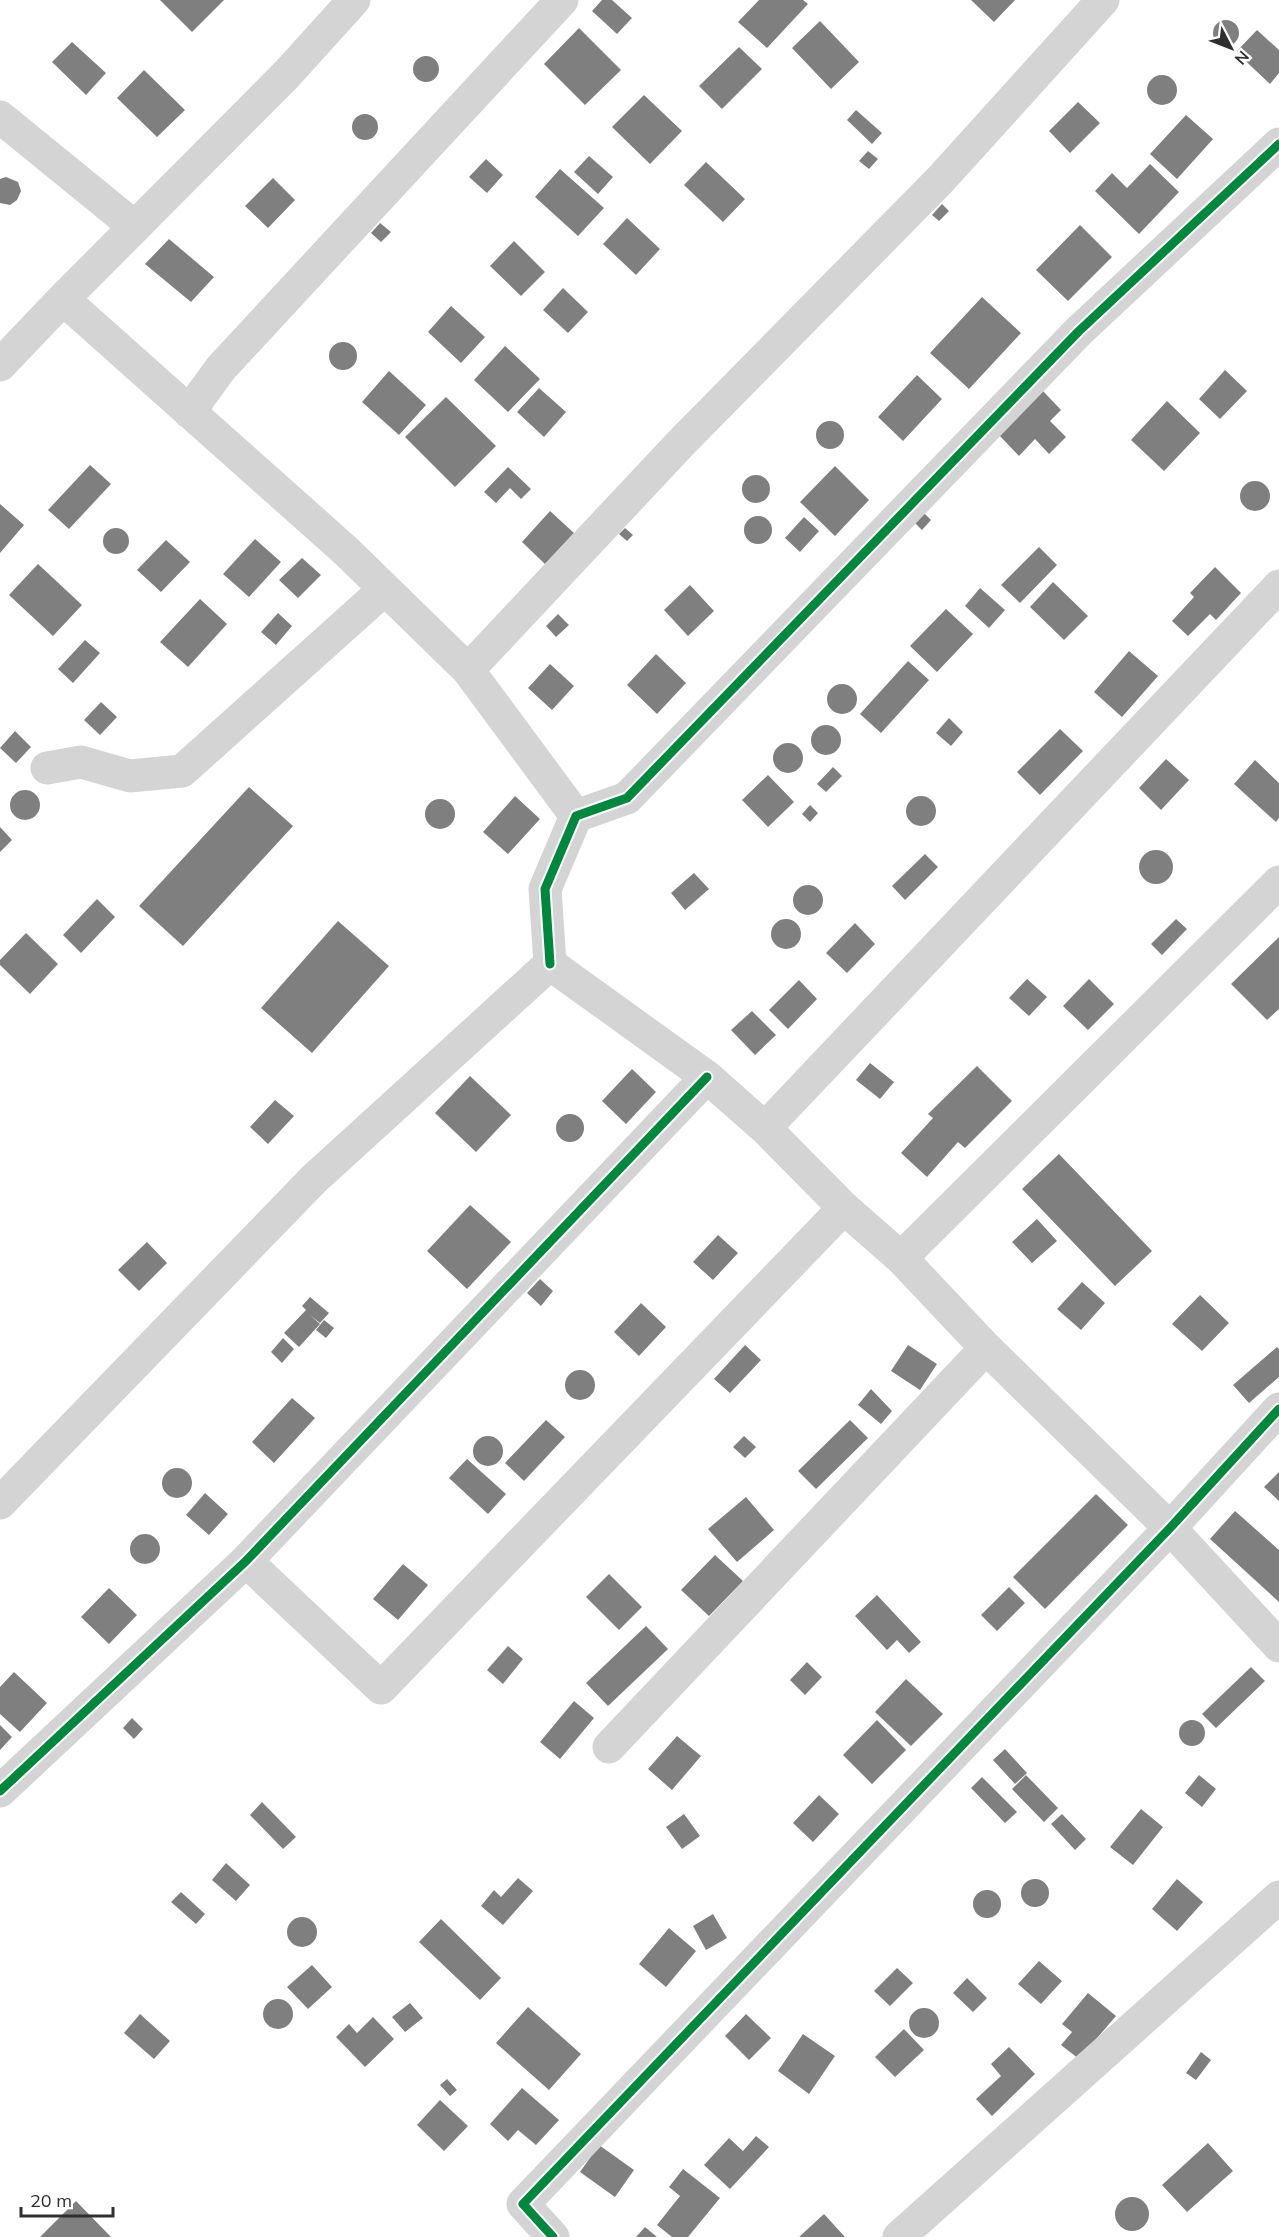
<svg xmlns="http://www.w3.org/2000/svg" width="1279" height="2237" font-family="Mulish,sans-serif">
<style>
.building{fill:#7f7f7f}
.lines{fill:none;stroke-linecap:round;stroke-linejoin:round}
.minor{stroke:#d4d4d4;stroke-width:33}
.cycleway-casing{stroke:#fff;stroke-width:13}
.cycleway{stroke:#00873e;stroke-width:9}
</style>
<rect width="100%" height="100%" fill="#fff"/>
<path class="building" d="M160,0H224L192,32Z
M602,0H612L632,18L617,34L592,11Z
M759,0H803L808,4L767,48L738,22Z
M971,0H1015L994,22Z
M1213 33a13 13 0 1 1 26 0a13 13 0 1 1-26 0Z
M820,21L859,62L831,89L792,48Z
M579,28L621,70L585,105L544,64Z
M1257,30L1279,50V73L1270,84L1236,52Z
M72,42L106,73L86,95L52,62Z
M739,47L762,69L722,109L699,86Z
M413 69a13 13 0 1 1 26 0a13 13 0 1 1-26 0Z
M144,70L185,110L157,137L117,98Z
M1147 90a15 15 0 1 1 30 0a15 15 0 1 1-30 0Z
M644,95L682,131L650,164L612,127Z
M1078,102L1100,123L1070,153L1049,131Z
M856,110L882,133L872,144L847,120Z
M352 127a13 13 0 1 1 26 0a13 13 0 1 1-26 0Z
M1186,115L1213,139L1177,179L1150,154Z
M868,151L878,159L869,169L859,161Z
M589,156L613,177L598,194L574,172Z
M486,159L503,175L487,193L469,177Z
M706,162L745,199L723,222L684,185Z
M1150,164L1179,192L1139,234L1095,191L1112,173L1127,188Z
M560,169L604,208L578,236L535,197Z
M6,177L18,182L21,191L17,200L10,205L0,203V179Z
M273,178L295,200L268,228L245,206Z
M942,204L949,211L939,221L932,215Z
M627,218L660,249L636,275L603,244Z
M380,223L391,232L381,242L371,233Z
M1080,225L1112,257L1068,301L1036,270Z
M169,239L214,277L191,302L145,264Z
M514,241L545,272L521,296L490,266Z
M563,288L588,312L568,333L543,310Z
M982,297L1021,333L969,389L930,353Z
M451,306L485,337L461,363L428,332Z
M329 356a14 14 0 1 1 28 0a14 14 0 1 1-28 0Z
M505,346L540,379L508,412L474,380Z
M1225,370L1247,391L1220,419L1199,399Z
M389,371L426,405L399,435L362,402Z
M917,375L942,399L903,441L878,417Z
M539,388L566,412L544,437L517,412Z
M1043,391L1061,410L1050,421L1066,437L1049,454L1035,439L1019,456L999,435Z
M446,397L496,446L455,487L405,437Z
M1167,401L1200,433L1164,471L1131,440Z
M816 435a14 14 0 1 1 28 0a14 14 0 1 1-28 0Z
M90,465L111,484L69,529L48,510Z
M835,466L869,500L835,536L800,502Z
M508,467L531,489L521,499L510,488L496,503L484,492Z
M742 489a14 14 0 1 1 28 0a14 14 0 1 1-28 0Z
M1240 496a15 15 0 1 1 30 0a15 15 0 1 1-30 0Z
M0,504L24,525L0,553Z
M921,510L931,520L922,530L912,520Z
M550,511L574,533L545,564L522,542Z
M744 530a14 14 0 1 1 28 0a14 14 0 1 1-28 0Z
M804,517L819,531L800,552L785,538Z
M625,528L633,535L627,541L619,534Z
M103 541a13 13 0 1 1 26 0a13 13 0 1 1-26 0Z
M255,539L281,562L249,597L223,574Z
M166,540L190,562L161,592L137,570Z
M1039,547L1057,565L1020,603L1001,585Z
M302,558L321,575L298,598L279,580Z
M38,564L82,605L53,636L9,595Z
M1215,567L1241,593L1216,620L1210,614L1188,636L1172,621L1194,597L1190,593Z
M1053,582L1088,616L1064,640L1030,607Z
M690,585L714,611L688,636L664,610Z
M980,588L1005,610L989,628L965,606Z
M200,599L227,624L188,667L160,642Z
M946,609L973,634L937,672L910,646Z
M278,613L292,626L276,645L261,632Z
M558,614L569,625L556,637L546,626Z
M85,640L100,653L73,683L58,669Z
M1129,651L1158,676L1122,717L1094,692Z
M656,654L686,683L657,714L627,685Z
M908,661L929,680L881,733L860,714Z
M550,664L574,686L552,710L528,688Z
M827 699a15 15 0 1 1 30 0a15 15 0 1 1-30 0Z
M101,702L117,717L100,735L84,720Z
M949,718L963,732L951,746L936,733Z
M811 740a15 15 0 1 1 30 0a15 15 0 1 1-30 0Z
M1060,729L1083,751L1040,795L1017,772Z
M15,731L31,747L16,763L0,748Z
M773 758a15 15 0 1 1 30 0a15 15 0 1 1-30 0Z
M1166,759L1189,780L1161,810L1139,788Z
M1255,760L1279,783V818L1276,822L1234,784Z
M833,767L842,776L826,792L817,784Z
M768,775L794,802L768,827L742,800Z
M249,787L293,826L183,946L139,906Z
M10 805a15 15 0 1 1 30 0a15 15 0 1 1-30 0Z
M515,796L540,819L508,854L483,832Z
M906 811a15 15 0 1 1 30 0a15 15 0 1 1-30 0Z
M425 814a15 15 0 1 1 30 0a15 15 0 1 1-30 0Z
M810,805L818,813L810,822L802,814Z
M0,827L12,840L0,852Z
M1139 867a17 17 0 1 1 34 0a17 17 0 1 1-34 0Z
M925,854L938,867L905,900L892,886Z
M694,873L709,889L685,910L671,893Z
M793 900a15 15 0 1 1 30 0a15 15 0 1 1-30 0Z
M97,899L115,917L81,953L63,935Z
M1176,919L1187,929L1162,955L1151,944Z
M771 934a15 15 0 1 1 30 0a15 15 0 1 1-30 0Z
M338,921L389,966L312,1053L261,1008Z
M855,923L875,944L847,973L826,953Z
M26,933L58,964L30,994L0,965V960Z
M1279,937V1009L1267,1020L1231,984Z
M1027,979L1047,997L1029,1016L1009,998Z
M1089,979L1114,1004L1088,1030L1063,1006Z
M799,980L817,999L788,1029L769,1010Z
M752,1011L776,1035L755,1055L731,1030Z
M870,1063L894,1082L880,1099L856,1080Z
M977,1066L1012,1101L965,1148L958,1142L927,1177L901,1153L933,1118L928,1114Z
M632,1069L656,1092L626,1124L602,1101Z
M470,1076L511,1115L476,1152L435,1113Z
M275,1100L294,1116L268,1144L250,1127Z
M556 1128a14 14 0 1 1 28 0a14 14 0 1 1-28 0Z
M1059,1154L1152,1251L1115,1286L1022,1189Z
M470,1205L511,1242L467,1289L427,1251Z
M1037,1219L1057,1241L1032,1263L1012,1242Z
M718,1235L738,1253L713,1280L693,1262Z
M147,1242L167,1263L139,1291L118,1270Z
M540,1279L553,1291L541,1306L527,1293Z
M1082,1282L1105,1303L1081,1330L1057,1309Z
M1200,1295L1229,1323L1202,1351L1172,1324Z
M310,1297L329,1313L320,1323L310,1315L320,1324L299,1347L284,1333L306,1310L302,1306Z
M641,1303L666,1327L639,1356L614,1332Z
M324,1320L334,1328L326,1338L316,1330Z
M283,1338L294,1349L282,1363L271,1352Z
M745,1345L761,1360L730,1393L714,1379Z
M908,1345L937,1364L920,1390L891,1371Z
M1277,1347L1279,1349V1377L1249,1403L1233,1385Z
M565 1385a15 15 0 1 1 30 0a15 15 0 1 1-30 0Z
M871,1389L892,1411L881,1424L858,1405Z
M292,1398L315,1418L274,1463L252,1442Z
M546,1420L565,1437L524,1481L505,1463Z
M850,1420L868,1438L816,1489L798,1471Z
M744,1436L756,1447L745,1458L733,1447Z
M473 1451a15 15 0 1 1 30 0a15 15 0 1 1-30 0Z
M467,1459L506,1494L488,1514L449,1478Z
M162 1483a15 15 0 1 1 30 0a15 15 0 1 1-30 0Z
M1279,1472V1501L1264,1487Z
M205,1493L228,1514L209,1535L186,1515Z
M1096,1494L1128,1525L1045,1609L1013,1577Z
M746,1497L774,1530L737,1562L708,1529Z
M1235,1511L1279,1550V1602L1210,1539Z
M130 1549a15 15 0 1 1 30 0a15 15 0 1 1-30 0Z
M715,1555L743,1581L709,1616L681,1590Z
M403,1564L428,1585L398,1620L373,1599Z
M609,1574L642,1607L619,1630L586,1597Z
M1009,1587L1025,1603L997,1631L981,1615Z
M109,1588L137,1615L109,1644L81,1617Z
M877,1595L921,1642L909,1653L897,1640L887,1650L855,1616Z
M646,1626L668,1649L608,1706L586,1683Z
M508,1646L523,1659L503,1684L487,1670Z
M807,1662L822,1677L805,1695L790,1680Z
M1251,1667L1265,1681L1216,1728L1202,1714Z
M14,1672L47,1703L20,1732L0,1714V1687Z
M906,1679L943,1714L911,1746L875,1712Z
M574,1701L594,1718L560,1759L540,1742Z
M132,1718L143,1729L134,1739L123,1728Z
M877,1720L906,1750L872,1784L843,1755Z
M1179 1733a13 13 0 1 1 26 0a13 13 0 1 1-26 0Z
M0,1725L12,1737L0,1750Z
M677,1736L701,1756L672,1790L648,1769Z
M1005,1749L1027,1773L1015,1784L993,1760Z
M1026,1775L1058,1808L1044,1822L1012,1789Z
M1199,1775L1216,1789L1202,1807L1185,1793Z
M982,1777L1017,1812L1005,1823L971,1788Z
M819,1795L839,1814L813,1842L793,1823Z
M262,1802L296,1837L283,1849L250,1815Z
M1141,1809L1163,1827L1133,1865L1110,1847Z
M684,1814L700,1836L682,1849L666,1827Z
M1062,1814L1086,1839L1075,1850L1051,1824Z
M226,1863L250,1885L236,1901L212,1880Z
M518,1878L533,1891L503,1925L481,1906L494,1890L501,1897Z
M1021 1893a14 14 0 1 1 28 0a14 14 0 1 1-28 0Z
M1177,1879L1203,1902L1177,1931L1152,1909Z
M973 1904a14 14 0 1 1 28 0a14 14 0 1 1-28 0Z
M181,1892L205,1914L196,1924L171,1902Z
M713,1914L727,1938L706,1950L693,1926Z
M287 1932a15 15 0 1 1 30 0a15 15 0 1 1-30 0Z
M441,1919L501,1978L480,2000L419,1942Z
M669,1928L696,1951L666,1987L639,1964Z
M1039,1961L1062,1981L1041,2004L1018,1984Z
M312,1965L332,1987L308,2009L287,1987Z
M897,1968L913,1983L890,2006L874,1991Z
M967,1978L987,1998L973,2012L953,1993Z
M1088,1993L1116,2016L1079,2059L1061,2045L1072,2032L1062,2024Z
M263 2014a15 15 0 1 1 30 0a15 15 0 1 1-30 0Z
M410,2003L423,2018L405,2032L392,2017Z
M528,2007L581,2054L549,2090L496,2043Z
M909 2023a15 15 0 1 1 30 0a15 15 0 1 1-30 0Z
M140,2014L170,2041L154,2059L124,2033Z
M746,2014L771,2038L749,2060L725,2036Z
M373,2017L394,2039L365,2067L336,2037L349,2024L357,2033Z
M904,2029L924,2050L895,2077L875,2057Z
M803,2034L835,2056L809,2094L778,2071Z
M1009,2047L1035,2074L992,2116L976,2099L1001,2076L991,2064Z
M1201,2052L1211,2060L1196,2080L1186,2073Z
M447,2079L457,2090L450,2096L440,2085Z
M522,2088L559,2120L536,2145L518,2130L508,2141L490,2124Z
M440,2100L468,2126L444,2151L417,2125Z
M756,2136L769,2147L730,2189L704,2165L729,2138L743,2151Z
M1208,2143L1233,2171L1187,2212L1162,2185Z
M599,2145L634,2170L615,2197L580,2172Z
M683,2169L720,2198L688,2237H672L657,2225L680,2196L669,2187Z
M1115 2214a17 17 0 1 1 34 0a17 17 0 1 1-34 0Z
M76,2201L111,2237H40Z
M824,2214L845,2237H799Z
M645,2227L657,2237H636Z"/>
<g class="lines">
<path class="minor" d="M0,117L135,227
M63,299L287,74L354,0
M0,365L63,299L346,551L468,670L576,816
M189,412L221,368L562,0
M468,670L680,444L941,179L1103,0
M47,768L81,762L130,776L182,771L385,589
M550,964L545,889L576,816L627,798L1079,331L1279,144
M550,964L707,1077L765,1128L844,1208L901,1258L986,1348L1170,1528L1279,1646
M765,1128L1279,586
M901,1258L1279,882
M0,1503L314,1179L550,964
M246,1561L381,1688L844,1208
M609,1747L986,1348
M0,1791L246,1561L707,1077
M553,2237L523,2204L1170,1528L1279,1409
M899,2237L1279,1897"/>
<defs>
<path id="cycleway" d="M550,964L545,889L576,816L627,798L1079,331L1279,144
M0,1791L246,1561L707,1077
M553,2237L523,2204L1170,1528L1279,1409"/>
</defs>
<use href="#cycleway" class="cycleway-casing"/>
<use href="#cycleway" class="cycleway"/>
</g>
<g transform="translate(1231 48) rotate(132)" stroke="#ffffff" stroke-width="4.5" paint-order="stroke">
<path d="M0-4.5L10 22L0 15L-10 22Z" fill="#2f2f2f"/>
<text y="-9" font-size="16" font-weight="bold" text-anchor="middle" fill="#2f2f2f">N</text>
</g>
<path d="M21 2207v9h92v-9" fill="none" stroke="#2f2f2f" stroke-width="3"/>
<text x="30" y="2207" font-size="18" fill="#2f2f2f" stroke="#ffffff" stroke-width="4.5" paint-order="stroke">20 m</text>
</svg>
